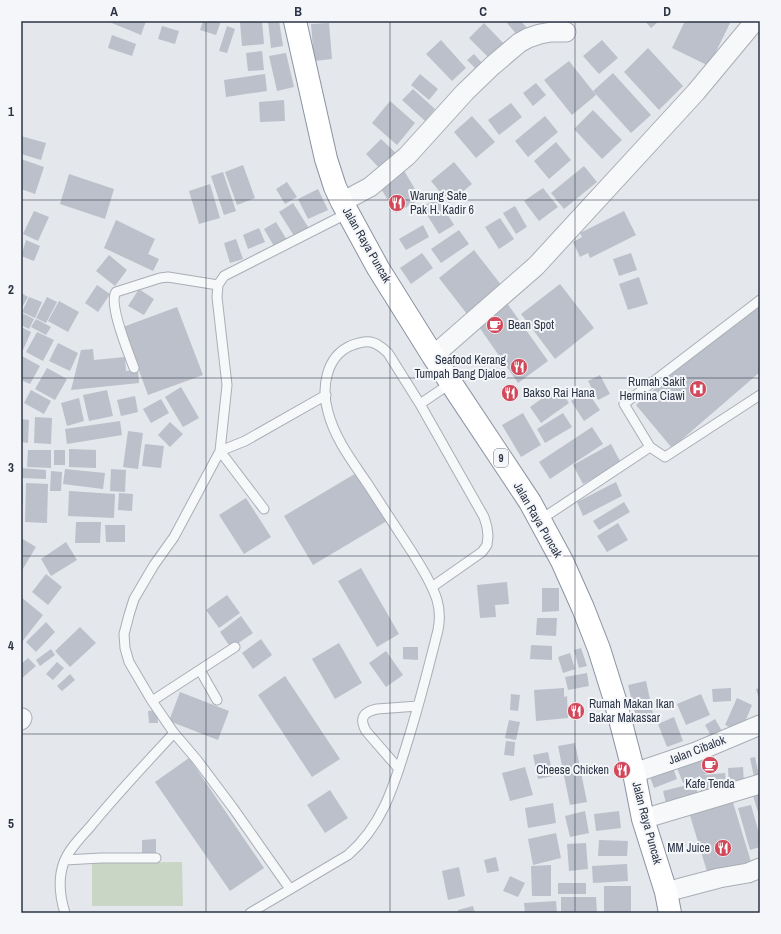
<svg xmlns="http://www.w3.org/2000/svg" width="781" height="934" font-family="'Archivo Narrow',sans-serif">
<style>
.green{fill:#c9d6c5}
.building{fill:#bbc0ca}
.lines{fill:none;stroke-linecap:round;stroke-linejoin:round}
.service-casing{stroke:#a9aeb7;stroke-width:11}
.minor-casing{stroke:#a9aeb7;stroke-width:21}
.trunk-casing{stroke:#8b94a3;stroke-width:24}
.service{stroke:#f7f8fa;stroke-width:9}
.minor{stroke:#f7f8fa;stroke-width:19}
.trunk{stroke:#fff;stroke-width:22}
.grid{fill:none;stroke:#2b3445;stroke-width:1;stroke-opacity:0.55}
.labels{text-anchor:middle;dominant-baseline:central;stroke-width:4;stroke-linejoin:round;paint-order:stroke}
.shield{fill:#f4f6f9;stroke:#676e7b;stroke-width:1}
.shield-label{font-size:11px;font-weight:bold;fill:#2b3445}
.poi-label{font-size:12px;fill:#2b3445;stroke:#f4f6f9;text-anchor:start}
.street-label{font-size:12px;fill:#2b3445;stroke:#f4f6f9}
.neatline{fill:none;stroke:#2b3445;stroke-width:1.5}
.grid-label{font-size:13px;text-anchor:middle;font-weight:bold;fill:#2b3445}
</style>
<rect width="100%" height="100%" fill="#e4e7ec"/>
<path class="green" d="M182,862L183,906H92V863Z"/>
<path class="building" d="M107,21H146L141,35Z
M203,21H221L216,35L200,30Z
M262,21L264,44L242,46L240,22Z
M268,21H279L283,46L271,48Z
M510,21H521L528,29L519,37L507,23Z
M645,21H659L651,28Z
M685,21H731L709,66L672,48Z
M329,23L332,59L314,61L311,24Z
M484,23L506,46L492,61L469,38Z
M162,26L179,31L175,44L158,39Z
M227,26L235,29L227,53L219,51Z
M112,35L136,44L132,56L108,48Z
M441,40L466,68L452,81L426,54Z
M602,40L618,58L599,74L583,56Z
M648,48L683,86L659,110L624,72Z
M262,51L264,70L248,71L246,53Z
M286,53L294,87L277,91L269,56Z
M474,54L483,64L477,70L467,60Z
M569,61L596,95L572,115L544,80Z
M613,73L651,115L631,133L593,91Z
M265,74L267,91L226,97L224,80Z
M420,74L438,89L429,100L411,85Z
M536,83L546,95L533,106L523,93Z
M413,89L435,109L425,121L402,100Z
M284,100L285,121L260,122L259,102Z
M390,101L415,123L397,145L372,123Z
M511,103L522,117L499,135L488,120Z
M593,110L622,140L602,159L574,129Z
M472,116L495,142L476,158L454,132Z
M545,116L558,132L528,157L515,141Z
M21,136L46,143L41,160L21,154Z
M381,139L400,157L384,173L366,154Z
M556,142L571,160L549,179L534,161Z
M21,159L44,167L35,194L21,189Z
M454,162L472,184L449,203L431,181Z
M243,165L255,198L237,205L225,172Z
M584,166L597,182L564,209L551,193Z
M403,169L421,199L396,213L378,184Z
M223,172L236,211L224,215L211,176Z
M69,174L114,189L105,219L60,204Z
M287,182L297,197L285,204L276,189Z
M210,184L220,218L199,224L189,191Z
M543,188L558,207L539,221L524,201Z
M318,189L328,210L308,219L298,199Z
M438,198L454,225L439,234L422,207Z
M293,203L310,230L296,239L279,212Z
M515,206L527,227L516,234L503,213Z
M34,211L49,217L38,241L23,234Z
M624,211L636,235L590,258L588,253L580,257L573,242L582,237L580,233Z
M500,218L514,239L499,249L485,227Z
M116,220L155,239L148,254L159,259L153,271L104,248Z
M276,222L287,240L275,248L264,229Z
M423,225L429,237L406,250L399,239Z
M259,228L265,242L248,249L243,235Z
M459,230L469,244L441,263L431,249Z
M236,239L243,259L230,263L224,243Z
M26,240L40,246L34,261L21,256Z
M474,250L502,286L467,314L439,278Z
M422,253L433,268L411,284L400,268Z
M631,253L637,270L619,276L613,259Z
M109,255L127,270L115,286L96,271Z
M639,277L648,304L628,310L619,284Z
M560,284L594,328L555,359L521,314Z
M97,285L110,294L98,312L85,303Z
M139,289L154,299L144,315L128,306Z
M21,293L28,297L21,309Z
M29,297L42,302L35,318L22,312Z
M47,297L57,302L46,323L36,318Z
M760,298V372L672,448L636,405Z
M59,301L79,312L68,332L48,321Z
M507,303L548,361L518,383L477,324Z
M177,307L203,375L148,395L123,327Z
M22,313L34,319L29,329L21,325Z
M36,319L51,327L46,335L31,327Z
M21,327L31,332L23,350L21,349Z
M37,332L54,340L43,361L26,352Z
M58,343L78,353L70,371L49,361Z
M93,349L94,360L125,357L126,371L138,370L139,383L71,390L81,350Z
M22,356L40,366L30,384L21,380Z
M47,368L67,379L55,400L35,389Z
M600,375L610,394L598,400L588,381Z
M181,387L199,418L183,427L165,397Z
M558,387L569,403L541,423L530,407Z
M31,390L51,401L44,414L24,403Z
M107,390L113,416L89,421L83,395Z
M587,391L600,410L584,421L571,401Z
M135,396L138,412L121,416L117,400Z
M79,398L84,421L67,426L61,403Z
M161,399L169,413L151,423L143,409Z
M523,413L541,445L521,457L502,425Z
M563,413L572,427L545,443L537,429Z
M35,417L52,418L51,444L34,443Z
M21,419L29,420L28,443L21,442Z
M120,421L122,435L67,444L65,429Z
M170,422L183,434L170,447L158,435Z
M592,427L603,444L550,479L539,462Z
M128,431L143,433L138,469L123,467Z
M145,444L164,446L161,468L142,466Z
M611,444L621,463L583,484L573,465Z
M69,449L96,450V468L69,467Z
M28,450H51V468L27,467Z
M54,450H65V465H54Z
M21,468L46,470V479L21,478Z
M65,469L105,473L103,489L63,484Z
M111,469L126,470L125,492L110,491Z
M51,471L62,472L61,491H50Z
M358,472L387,521L313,565L284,516Z
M616,482L622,496L583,516L577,502Z
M21,483H23V504H21Z
M26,483L48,484L47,523L25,522Z
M69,491L115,494L114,518L68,516Z
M119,493L133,494L132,511L118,510Z
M246,498L271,537L244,554L219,515Z
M624,502L630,512L599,530L593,521Z
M76,522H101L100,543H75Z
M618,523L628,540L607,552L597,536Z
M105,525H125V542H106Z
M21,538L36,547L21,572Z
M66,542L77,560L51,576L41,559Z
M361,568L399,634L377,647L338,581Z
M46,574L62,587L48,605L32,592Z
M507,582L509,604L495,605L496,617L480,618L477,585Z
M542,588H559V611L542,612Z
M227,595L240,613L219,628L206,610Z
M21,597L43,615L21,643Z
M241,616L253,633L231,648L220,632Z
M537,618H557L556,636L536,635Z
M46,622L55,632L36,652L26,642Z
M80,627L96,643L70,667L55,651Z
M261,639L272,655L253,669L242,653Z
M339,643L362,683L335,699L312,659Z
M531,645L552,646V660L530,659Z
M403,647H418V660L403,659Z
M581,648L587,666L579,668L574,650Z
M51,649L55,655L40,666L36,660Z
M386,651L403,675L386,687L369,663Z
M570,653L575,669L563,673L558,657Z
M28,658L36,666L21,679V664Z
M57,662L64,668L53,680L46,674Z
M587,673L589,686L568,690L565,677Z
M70,674L75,680L62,691L57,686Z
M285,676L340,759L312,777L258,695Z
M646,681L653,713L636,717L628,685Z
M564,688V697L567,696L568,718L536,721L534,690Z
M731,688V701L713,702L712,689Z
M760,688V701L756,689Z
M180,692L229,711L218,740L169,721Z
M511,694L520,695L518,711L510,710Z
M701,694L710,715L686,725L677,704Z
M737,698L752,705L741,732L725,725Z
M157,710L158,723H149L148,711Z
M674,717L683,741L667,747L658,724Z
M715,719L723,733L713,739L705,725Z
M509,720L520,722L516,740L505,738Z
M506,741L515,742L514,756L504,755Z
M575,743L587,802L570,805L558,746Z
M548,752L553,776L538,779L533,755Z
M708,755L715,770L704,775L725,773L727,790L701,792L700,776L683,783L677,768Z
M755,757L759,776L754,777L750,758Z
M189,758L264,868L230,891L155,782Z
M525,767L533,795L510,801L502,773Z
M743,767L744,784L729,785L728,768Z
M673,768L677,779L654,788L650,777Z
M695,783L699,799L667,807L663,791Z
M330,790L348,818L325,833L307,805Z
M760,794V818L753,796Z
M731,796L752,865L709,878L688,809Z
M553,803L556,823L528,828L525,808Z
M751,805L760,837V847L750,850L738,808Z
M585,811L589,833L570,837L565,816Z
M619,811L621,828L596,831L594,814Z
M556,833L561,858L533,865L528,839Z
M156,839V854L142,855V840Z
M599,840L628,841L627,856H598Z
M586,843L588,869L569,871L567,844Z
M496,857L499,871L487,873L484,860Z
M627,864L628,881L593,883L592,866Z
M551,865V896H532L531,866Z
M459,867L465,896L448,900L442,871Z
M510,876L525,883L518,897L503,891Z
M558,883H586V894H558Z
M604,886H631V913H604Z
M561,897H596L597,913H561Z
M556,901L557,913H525L524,903Z
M473,906L475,913H458V910Z"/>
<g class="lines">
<defs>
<path id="service" d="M134,368C129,354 108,304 116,292L160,278L168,277L218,285
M420,404L451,383
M650,447L665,457L760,395
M264,509L220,451L227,385L217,297L218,285L224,276L348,213
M540,520L650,447L624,404L760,300
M200,670L217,700
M152,701L235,647
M399,769L366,731C359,718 363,712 377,709L418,706
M65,860L101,858H156
M290,889L233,808L197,760L174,733L152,701L129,662L125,648L124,634L129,615L134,599L154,565L174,537L220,451L245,441L326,395
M65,913C60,897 58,878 64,862C69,849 81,837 90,827C116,795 145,764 174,733
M250,913L348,855C385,823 395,781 409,737C420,701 429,666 438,630C440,620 440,610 437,600C432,583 421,567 412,552C397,529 382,506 367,483C352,461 335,439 328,412C321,388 326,357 350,346C367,339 375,340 388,353L420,404L484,517L487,527L488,536L487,545L482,552L432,587"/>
<path id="minor" d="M342,202L370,187L407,156L465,92L492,66L519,43L528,38L540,34L551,32H566
M433,356L536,266L696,92L755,21
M21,720L22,718
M634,773L696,752L760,725
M643,819L760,784
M666,892L719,878L748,873L760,868"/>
<path id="trunk" d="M295,21L326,159L335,187L342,202L378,268L433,356L530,502L562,561L583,608L599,649L615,700L634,773L643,819L666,892L670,913"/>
</defs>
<use href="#service" class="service-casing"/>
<use href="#minor" class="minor-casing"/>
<use href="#trunk" class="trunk-casing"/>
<use href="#service" class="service"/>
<use href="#minor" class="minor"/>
<use href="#trunk" class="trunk"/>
</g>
<path class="grid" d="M206,21V913M390,21V913M575,21V913M21,200H760M21,378H760M21,556H760M21,734H760"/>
<defs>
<symbol id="restaurant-disc" viewBox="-11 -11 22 22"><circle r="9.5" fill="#d1495b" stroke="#f4f6f9"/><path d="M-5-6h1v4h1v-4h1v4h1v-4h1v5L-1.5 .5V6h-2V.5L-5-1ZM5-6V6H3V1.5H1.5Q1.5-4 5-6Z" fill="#fff"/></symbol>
<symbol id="cafe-disc" viewBox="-11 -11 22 22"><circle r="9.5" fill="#d1495b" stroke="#f4f6f9"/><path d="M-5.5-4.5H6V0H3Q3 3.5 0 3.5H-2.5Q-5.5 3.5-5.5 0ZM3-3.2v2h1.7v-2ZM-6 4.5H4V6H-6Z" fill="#fff"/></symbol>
<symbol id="hospital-disc" viewBox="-11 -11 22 22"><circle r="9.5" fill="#d1495b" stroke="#f4f6f9"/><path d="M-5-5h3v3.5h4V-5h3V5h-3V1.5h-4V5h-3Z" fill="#fff"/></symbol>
</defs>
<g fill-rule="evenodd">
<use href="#restaurant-disc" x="387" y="193" width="20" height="20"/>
<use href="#cafe-disc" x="485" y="315" width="20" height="20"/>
<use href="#restaurant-disc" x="509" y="357" width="20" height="20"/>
<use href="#hospital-disc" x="688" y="379" width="20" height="20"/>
<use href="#restaurant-disc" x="500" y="383" width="20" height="20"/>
<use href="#restaurant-disc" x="566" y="701" width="20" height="20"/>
<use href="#cafe-disc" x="700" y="755" width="20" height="20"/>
<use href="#restaurant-disc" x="612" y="760" width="20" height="20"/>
<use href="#restaurant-disc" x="713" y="838" width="20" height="20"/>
</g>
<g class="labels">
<rect class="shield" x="494" y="449" width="14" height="18" rx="3"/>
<g class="shield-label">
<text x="501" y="458">9</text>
</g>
<g class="poi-label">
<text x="410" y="196">Warung Sate<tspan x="410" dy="14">Pak H. Kadir 6</tspan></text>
<text x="508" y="325">Bean Spot</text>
<text x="506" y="360" text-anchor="end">Seafood Kerang<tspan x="506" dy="14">Tumpah Bang Djaloe</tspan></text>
<text x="685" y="382" text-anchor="end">Rumah Sakit<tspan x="685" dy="14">Hermina Ciawi</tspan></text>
<text x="523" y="393">Bakso Rai Hana</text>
<text x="589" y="704">Rumah Makan Ikan<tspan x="589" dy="14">Bakar Makassar</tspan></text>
<text x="609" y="770" text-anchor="end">Cheese Chicken</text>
<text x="710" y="784" text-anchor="middle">Kafe Tenda</text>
<text x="710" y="848" text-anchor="end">MM Juice</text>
</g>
<g class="street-label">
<text transform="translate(367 245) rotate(60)">Jalan Raya Puncak</text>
<text transform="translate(538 520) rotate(60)">Jalan Raya Puncak</text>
<text transform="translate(697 750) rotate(-21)">Jalan Cibalok</text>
<text transform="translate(647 823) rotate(75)">Jalan Raya Puncak</text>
</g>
</g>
<rect width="781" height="934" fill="none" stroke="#f4f6f9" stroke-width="44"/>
<rect x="22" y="22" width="737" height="890" class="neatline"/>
<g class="grid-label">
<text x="114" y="16">A</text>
<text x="298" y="16">B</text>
<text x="483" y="16">C</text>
<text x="667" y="16">D</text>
<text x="11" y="116">1</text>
<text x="11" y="294">2</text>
<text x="11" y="472">3</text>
<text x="11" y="650">4</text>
<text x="11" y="828">5</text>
</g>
</svg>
